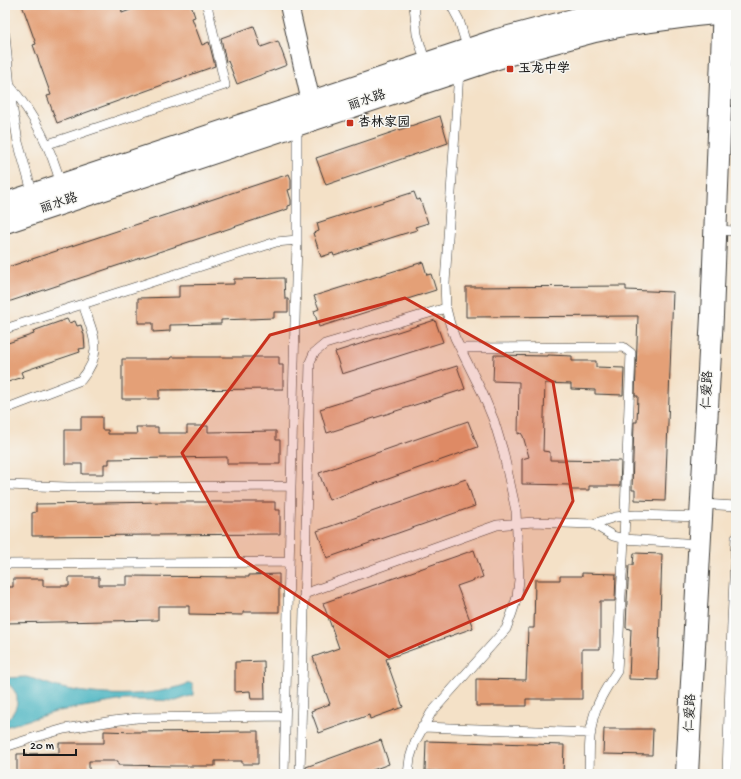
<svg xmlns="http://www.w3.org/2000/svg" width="741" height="779" font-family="'Gochi Hand','LXGW WenKai TC',sans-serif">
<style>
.water{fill:#46b4c1;stroke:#31686e}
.building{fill:#e4a077}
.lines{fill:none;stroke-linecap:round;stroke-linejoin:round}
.service-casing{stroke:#3c3a36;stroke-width:10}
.minor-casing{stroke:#3c3a36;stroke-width:20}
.tertiary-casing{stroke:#3c3a36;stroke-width:24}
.service{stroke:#fff;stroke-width:9}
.minor{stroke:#fff;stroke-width:18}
.tertiary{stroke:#fff;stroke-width:22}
.marked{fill:#c8321e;fill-opacity:0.2;stroke:#c8321e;stroke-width:3;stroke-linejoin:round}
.poi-dot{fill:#c8321e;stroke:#f6f6f2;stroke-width:1.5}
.labels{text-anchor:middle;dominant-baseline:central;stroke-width:3;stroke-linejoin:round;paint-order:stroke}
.poi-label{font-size:13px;font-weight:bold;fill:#1c1c1c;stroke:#f6f6f2;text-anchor:start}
.street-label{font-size:13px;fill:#1c1c1c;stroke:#f6f6f2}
</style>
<rect width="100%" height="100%" fill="#f6f6f2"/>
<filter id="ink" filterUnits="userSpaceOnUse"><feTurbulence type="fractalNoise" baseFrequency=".025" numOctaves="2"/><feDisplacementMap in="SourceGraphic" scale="8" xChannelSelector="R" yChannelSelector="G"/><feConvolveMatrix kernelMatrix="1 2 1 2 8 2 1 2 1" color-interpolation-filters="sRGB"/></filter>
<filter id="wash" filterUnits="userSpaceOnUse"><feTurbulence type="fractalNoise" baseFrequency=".012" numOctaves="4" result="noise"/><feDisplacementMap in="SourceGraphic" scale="16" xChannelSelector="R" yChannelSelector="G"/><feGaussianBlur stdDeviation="0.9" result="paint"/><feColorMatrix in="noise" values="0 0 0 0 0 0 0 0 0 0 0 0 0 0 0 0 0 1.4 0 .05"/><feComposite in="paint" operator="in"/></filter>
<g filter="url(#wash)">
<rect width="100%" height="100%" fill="#f4e1c7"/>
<path class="water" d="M26,677C40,680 53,687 67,689C106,697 153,697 190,683L193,685V695L176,701L150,700H124L59,711L5,727V722C15,713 22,700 13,689C9,684 7,683 6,678Z"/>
<g id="blocks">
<path class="building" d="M22,5H121L122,13L144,5H191L195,17L192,18L202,45L209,42L215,66L57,123L47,96L51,95L33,45L36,44Z
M254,26L261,47L278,41L287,65L237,84L228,61L226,62L221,38Z
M440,116L448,143L326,185L316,158Z
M289,174L291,179V189L288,190L291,200V205L288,206V209L5,303V268Z
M414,192L417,200L420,199L428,223L415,227L417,230L403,234L334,256L333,253L321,257L313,233L319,231L317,223Z
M423,262L427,275L431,274L436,290L319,327L314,311L319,309L314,296Z
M284,278L285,299H288V312H274V318L221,320V324L170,325V331L153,332V323H138V298L179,297V285L234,284V279Z
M626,286V290L673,292L665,501L635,500V490H632L634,422H637L638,396H635L638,316L466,317V287Z
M67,319L69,323L75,321L77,326L81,325L84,335L85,348L79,349L80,352L21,372L23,377L5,383V344L34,334L33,331Z
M435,320L443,342L342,374L335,352Z
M494,355L548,356V355L572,356V361H596V367L624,368L623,395L595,394V390L571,389V384L545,383L543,451L550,452V460L621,461L620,486H589V490H570V485L522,484V459L529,457L523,436L521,433L518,434L519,382L493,381Z
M171,357H279V365H283V389L159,390V399H122V359H171Z
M457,366L465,389L327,433L320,409Z
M81,417H102V430H108V434H137L136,427H158V433H187V426H208V432L276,431V440H280V464H227V457L109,459V464H104V474H82V464H65V430H81Z
M468,421L478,447L329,500L319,473Z
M466,479L475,506L327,558L317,531Z
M165,502H275V510H280V534L32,536V513L36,512V504Z
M474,550L483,577L457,586L473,628L386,659L403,707L370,719L369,715L319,733L311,711L330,704L313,657L339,648L323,603Z
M634,553L662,554L658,680L629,679L631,629L626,628L627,601L629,565H633Z
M582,573L616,574L615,601H600V649H582V699H526V706H476V679L526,680L528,628H534L535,580H560V576H582Z
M279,574V612H243V615L189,614V606H158V620L5,623V587H13V579H43V586H69V577H99V585H127V576L249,577V575Z
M264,661L265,699H251L250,691L235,692V662Z
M604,729H653L652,755L603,754Z
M104,731L134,732L258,731V764H242V761H215V766H174L118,765V761H89V774H73V773L17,774V754L59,753V743H104Z
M381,740L389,764L362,774H306V767Z
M426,741L564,745L563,774L425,771Z"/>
</g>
</g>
<g filter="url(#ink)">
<use href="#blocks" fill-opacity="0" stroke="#3c3a36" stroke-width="1"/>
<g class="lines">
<defs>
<path id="service" d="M414,5L417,34L426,64
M451,5L459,20L468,50
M5,35L11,99L18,142L33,195
M10,86C35,116 51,147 61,185
M48,144L225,85L207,5
M715,230L736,231
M5,329L276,242L297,240
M460,348L623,347L631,353L624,539L617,671C606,688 595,705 592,724C588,740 590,758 589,774
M5,409L81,380C105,352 93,335 83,304
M5,485L68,487L291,486
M702,504L736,506
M593,524L613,536L624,539L699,544
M5,564L289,562
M304,594L497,525L533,522L593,524L615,517L636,515L701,517
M422,727L591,733
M5,747L36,737L64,729L113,721L137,718L285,716
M284,774L297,240V125
M300,774L310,362L314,353L325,344L446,308
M408,774L410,758L415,742L431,713L506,629L512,613L517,597L519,580L516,511L503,451L494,421L482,392L455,338L450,324L446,308L445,283L459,72
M727,774L732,622L736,537"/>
<path id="minor" d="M289,5L311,102"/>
<path id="tertiary" d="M5,204L498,40L592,15L641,5
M5,222L503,56L595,31L628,24L695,15L736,11
M687,774L712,316L724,5"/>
</defs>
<use href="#service" class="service-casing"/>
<use href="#minor" class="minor-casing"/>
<use href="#tertiary" class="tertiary-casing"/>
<use href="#service" class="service"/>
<use href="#minor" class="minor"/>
<use href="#tertiary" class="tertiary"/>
</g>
</g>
<path class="marked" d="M405,298L553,382L573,501L522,599L389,657L239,557L182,453L270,335Z"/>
<g class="poi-dot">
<rect x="506" y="65" width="8" height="8" rx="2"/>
<rect x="346" y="119" width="8" height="8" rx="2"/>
</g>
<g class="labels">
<g class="poi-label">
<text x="518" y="69">玉龙中学</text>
<text x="358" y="123">杏林家园</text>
</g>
<g class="street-label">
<text transform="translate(367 101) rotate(-18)">丽水路</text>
<text transform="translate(59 204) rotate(-18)">丽水路</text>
<text transform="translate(708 390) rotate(-87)">仁爱路</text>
<text transform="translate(691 713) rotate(-87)">仁爱路</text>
</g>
</g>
<rect width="741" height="779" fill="none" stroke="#f6f6f2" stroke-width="20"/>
<path d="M24 749v6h52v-6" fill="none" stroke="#1c1c1c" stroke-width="2"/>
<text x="30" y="749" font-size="12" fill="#1c1c1c" stroke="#f6f6f2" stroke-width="3" paint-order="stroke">20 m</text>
</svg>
